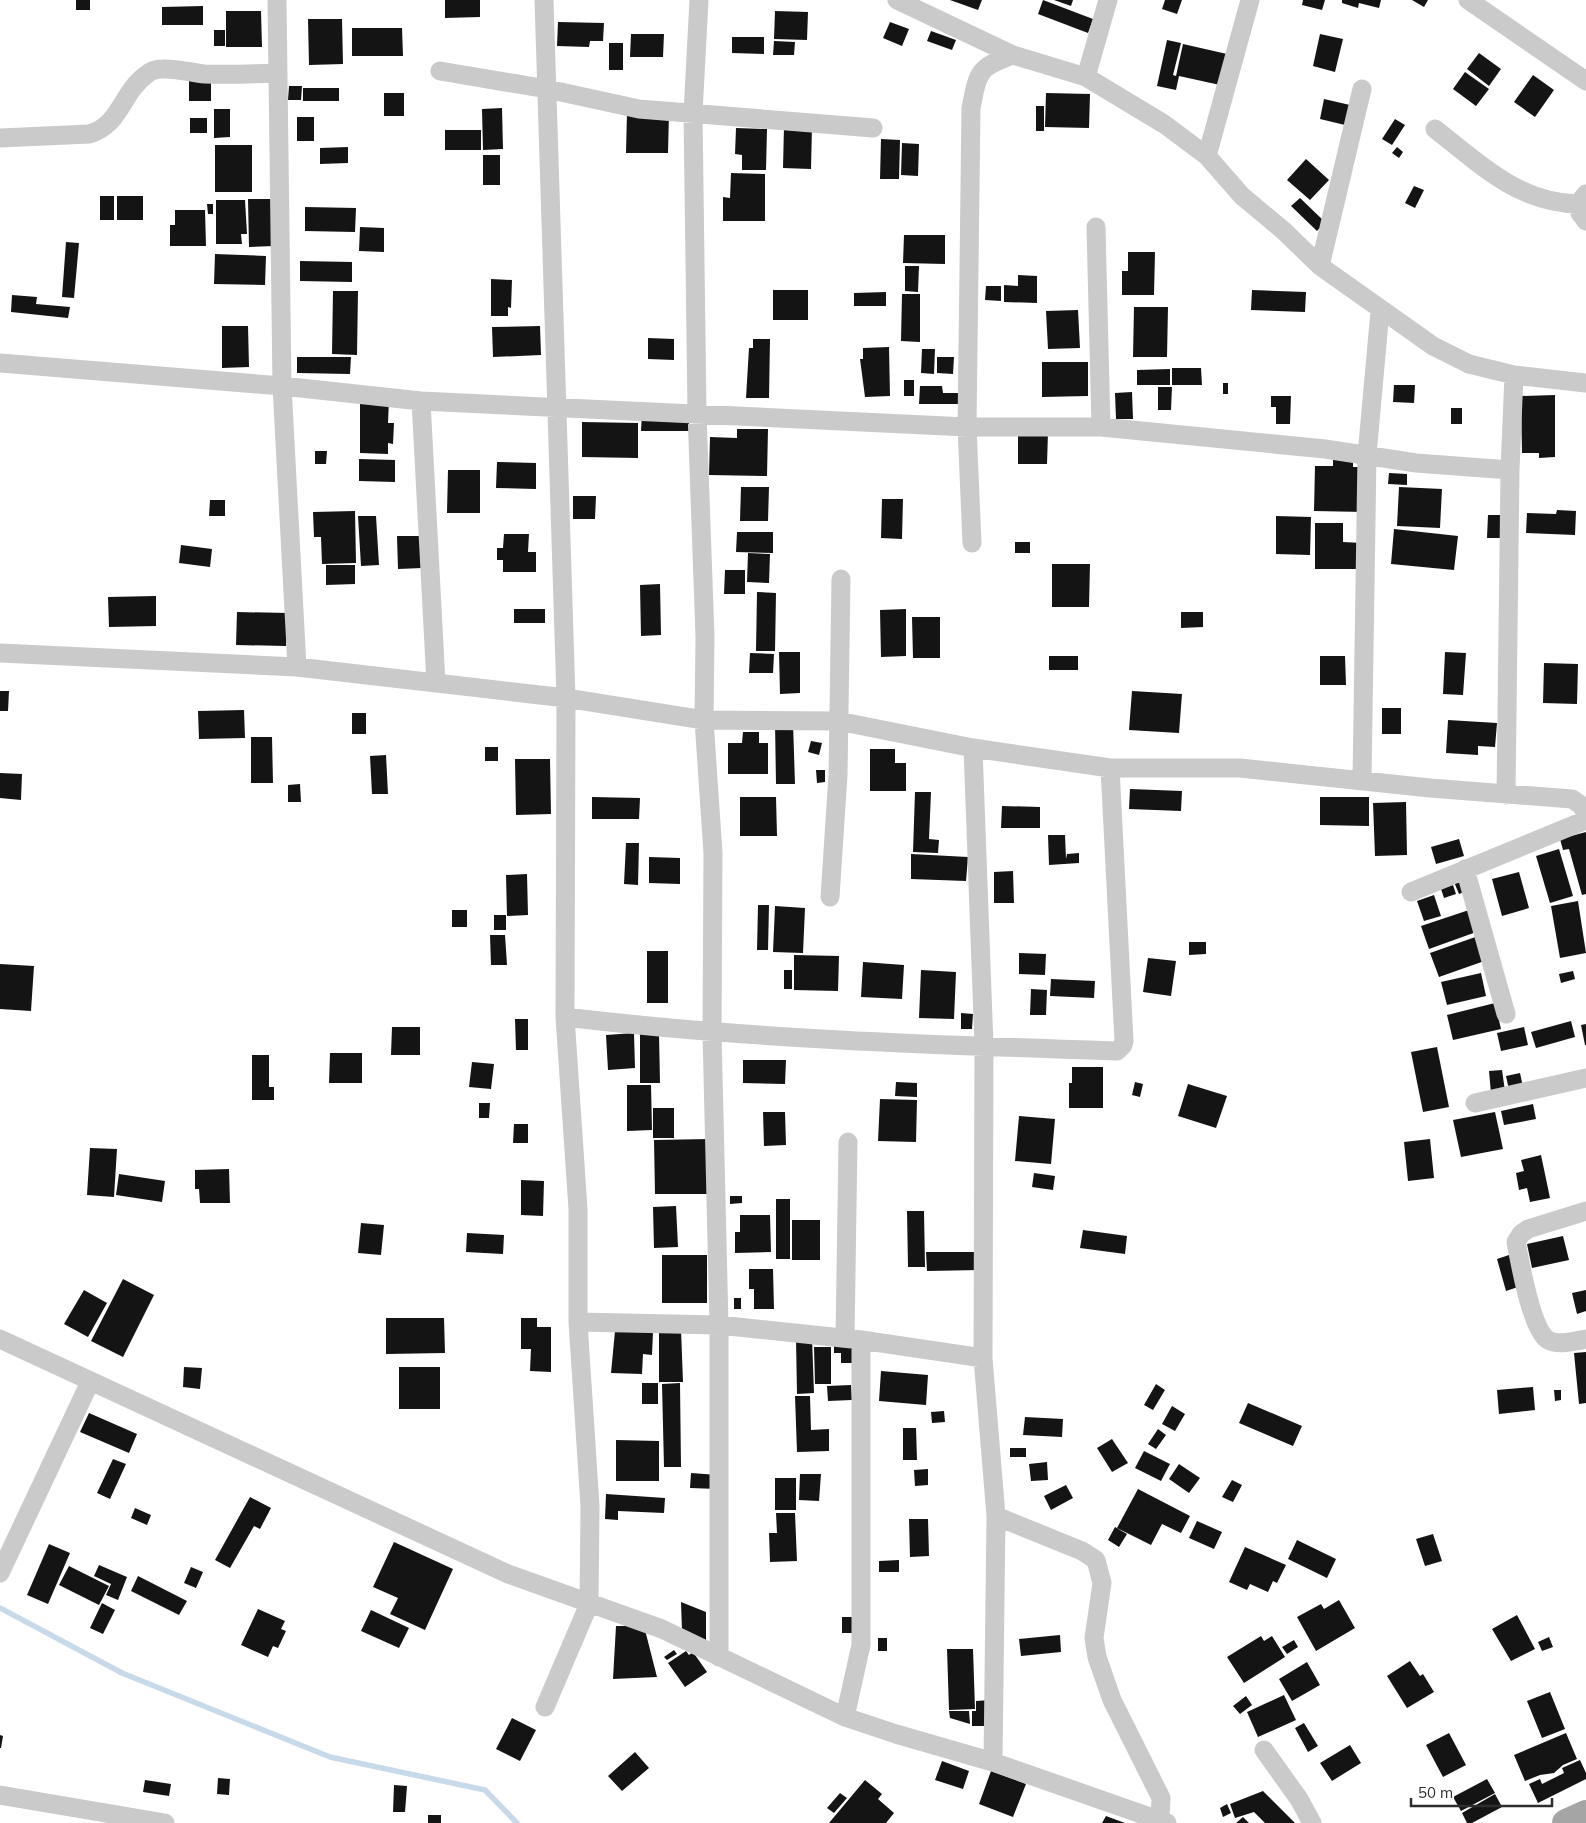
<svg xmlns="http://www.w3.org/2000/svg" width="1586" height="1823" font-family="Mulish,sans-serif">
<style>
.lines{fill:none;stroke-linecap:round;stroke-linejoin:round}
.stream{stroke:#c8d9ea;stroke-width:5.5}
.building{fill:#141414}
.minor{stroke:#cacaca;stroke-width:19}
.primary{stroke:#a5a5a5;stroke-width:28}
</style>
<rect width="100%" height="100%" fill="#fff"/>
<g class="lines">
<path class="stream" d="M0,1608L122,1673L330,1757L485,1790L517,1823"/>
</g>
<path class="building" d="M76,0H90V10H76Z
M445,0H480V17L445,18Z
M950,0H982L978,10Z
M1043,0L1093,19L1088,33L1038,14Z
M1054,0H1073L1071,6Z
M1165,0H1182L1177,14L1162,9Z
M1303,0H1325L1322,10L1302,5Z
M1342,0H1381L1379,8L1359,3L1358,8L1342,3Z
M1412,0H1428L1424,7Z
M203,6V25H162V7Z
M226,11H261L262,47H226Z
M775,11L808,12L807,40L774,39Z
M308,19H342L343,64L309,65Z
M558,22L604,23L603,41H590L589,47L557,46Z
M890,22L909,29L902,46L883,38Z
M352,28H402L403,56H352Z
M214,30H225V46H214Z
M931,31L956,40L952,50L927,41Z
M631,34H664L663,57H630Z
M1320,34L1343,39L1335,72L1313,66Z
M732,37H764V54L732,53Z
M1167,40L1181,43L1173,75L1176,76L1183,44L1227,54L1220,85L1179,76L1176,90L1157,86Z
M774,41L795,42L794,55H773Z
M609,43H623V70H609Z
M1479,53L1501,69L1489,86L1467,69Z
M1465,72L1489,89L1476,106L1453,89Z
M1533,75L1554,90L1535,117L1514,102Z
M189,79H211V101H189Z
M289,86H302L301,100H288Z
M303,88H339V101H303Z
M384,93H404V116H384Z
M1046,93L1090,94L1089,128L1045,127Z
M1324,99L1350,105L1345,125L1320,119Z
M1036,106H1044V131H1036Z
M502,108L503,149L483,150L482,109Z
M214,109H230V137L214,138Z
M627,112L669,113L668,153H626Z
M297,117H314V141H297Z
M190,118H207V133H190Z
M1395,119L1405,125L1392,145L1382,139Z
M784,126H812L811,169L783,168Z
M736,128L767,129L766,170H742V155L735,154Z
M445,130H481V150H445Z
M881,139L900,140L899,179H880Z
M902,143L919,144L918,176L901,175Z
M215,145H252V192H215Z
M348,147V163L320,164V148Z
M1397,147L1403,152L1399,158L1392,153Z
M483,155H500V185H483Z
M1306,159L1329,180L1310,200L1287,180Z
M731,173L765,174V221H723V197L730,198Z
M1414,186L1424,190L1415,208L1405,203Z
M100,196H114V220H100Z
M117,196H143V220H117Z
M1300,198L1325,222L1317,231L1291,206Z
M248,199H274V246L249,247Z
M216,200H245L247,234H241L242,244H216Z
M207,204H213V214H208Z
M305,207L356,208L355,232L305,231Z
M175,210H205L206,246H170V225H175Z
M360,227L384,228V252L359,251Z
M904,235H945V264L903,263Z
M66,242L79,243L74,298L62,297Z
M1128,252H1155L1154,295H1122V271H1128Z
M215,254L266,256L265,285L214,284Z
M300,261L352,262V282L300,281Z
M905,266H919L918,292L905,291Z
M1018,275L1037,276V303L1004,302V285L1018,286Z
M491,279L512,280L511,308L508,307V316H491Z
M986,286H1001V301L985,300Z
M773,290H808V320H773Z
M1252,290L1306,292L1305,312L1251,310Z
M333,291H358L357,355L332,354Z
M886,292V306H854V293Z
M902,294H920V342L901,341Z
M12,295L37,297L36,304L70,307L68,318L11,312Z
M1134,307H1168L1167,357H1133Z
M1078,310L1080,348L1048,349L1046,311Z
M222,326H248L249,367L222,368Z
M540,326L541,355L493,357L492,327Z
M648,338L674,339V360L648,359Z
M753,339H770L769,398H746L749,348H753Z
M889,347L890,396L865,397L860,359H863V348Z
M922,349H935L934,374L921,373Z
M297,357H351L350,374L297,373Z
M937,357H954L953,374L937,373Z
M1042,362H1088V396L1042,397Z
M1172,368H1201L1202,385H1172Z
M1170,369V385H1137V370Z
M904,380H914V396H904Z
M1223,383H1228V394H1223Z
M1394,385H1415L1414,403L1393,402Z
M920,386H942L943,393H961V404H919Z
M1158,387H1172L1171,410H1158Z
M1132,392L1133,419H1116L1115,393Z
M1555,395V457L1539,458V453H1522L1521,396Z
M1271,396H1291L1290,424H1276V407H1271Z
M360,399H389L388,423H394L393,444L388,443V454L360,453Z
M1451,408H1462V424H1451Z
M642,413H689V431H641Z
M582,422L638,423V458L582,457Z
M737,429H768L767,476L709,475L710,437L737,438Z
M1018,431L1048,432L1047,464H1018Z
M315,451H327L326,464H315Z
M1333,456L1353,457V467H1366L1365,512L1314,511L1315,466H1333Z
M359,459L395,460V482L359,481Z
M497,462L536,463V489L496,488Z
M448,470H480V513H447Z
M1389,473L1407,474V485L1388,484Z
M741,487H769L768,521H740Z
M1399,487L1442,489L1440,528L1397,526Z
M573,496H596L595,519H573Z
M882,499H903L902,539L881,538Z
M210,500H225V516H209Z
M1557,510L1576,511L1575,535L1526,533L1527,513L1556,514Z
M355,511L356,563L322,564L321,537H314L313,512Z
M1488,515H1501V538H1487Z
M358,516H376L379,565L361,566Z
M1276,516L1311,517L1310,555L1276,554Z
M1315,523H1343V542L1362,543V569H1315Z
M1394,529L1458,536L1454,570L1391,564Z
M737,532H773V553L736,552Z
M504,534H529L528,552H536V572H503V560H497V548H503Z
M397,536H421L422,568L398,569Z
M1015,542H1030V553H1015Z
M181,545L212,549L210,567L179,563Z
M748,553L770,554L769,583L747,582Z
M1052,564H1090L1089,607H1052Z
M326,565H355V584L326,585Z
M725,570H745V594H724Z
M660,584L661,635L641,636L640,585Z
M757,592L776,593L775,651H756Z
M156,596V626L109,627L108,597Z
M514,609H545V623H514Z
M906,609V656L881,657L880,610Z
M237,612L287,613L286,646L236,645Z
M1181,612H1203V627L1181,628Z
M912,617H940V658H913Z
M779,652H800V693L780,694Z
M1445,652L1466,653L1463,695L1443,694Z
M750,653L774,654L773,673H749Z
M1049,656H1078V670H1049Z
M1320,656H1345L1346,685H1320Z
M1544,663L1578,664L1577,704L1543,703Z
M0,691H9L8,711H0Z
M1132,691L1182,694L1179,733L1129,730Z
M1382,708H1401V734H1382Z
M244,710L245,738L199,739L198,711Z
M352,713H366V734H352Z
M1448,720L1497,723L1495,747L1478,746V755L1446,753Z
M775,723H793L795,784H776Z
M743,732H759V743H768V774H728V743H742Z
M251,737H272L273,783H251Z
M811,741L822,743L819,755L808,752Z
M485,747H498V761H485Z
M870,749H895V763H906V791H870Z
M386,755L388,794H372L370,756Z
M515,759H550L551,814L516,815Z
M816,770H825V782L817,783Z
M0,773L22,774L21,800L0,798Z
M300,784L301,802H288V785Z
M1130,789L1182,791L1181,811L1129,809Z
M915,792H931L929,839L939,840L938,853L913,852Z
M592,797L640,798L639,819H592Z
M740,797H776L777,836H740Z
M1320,797H1369V826L1320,825Z
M1406,802L1407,855L1375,856L1373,803Z
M1002,806L1040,807V828H1001Z
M1586,832V894L1582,895L1569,849L1563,850L1560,839Z
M1048,835H1065L1066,859L1067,854L1079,853V863L1049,865Z
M1459,839L1464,856L1436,864L1431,847Z
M626,843H639L638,885L624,884Z
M1559,849L1573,896L1550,903L1536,856Z
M911,854L968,857L966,881L911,879Z
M649,857L680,858V884L649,883Z
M1013,871L1014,903H994V872Z
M1519,872L1529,908L1502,916L1492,879Z
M527,874L528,915L507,916L506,875Z
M1464,878L1469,890L1459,894L1454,882Z
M1453,885L1456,894L1444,898L1441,889Z
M1434,895L1441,916L1424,921L1417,901Z
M1578,901L1586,953L1560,958L1551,906Z
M758,905H769L768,950H757Z
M775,906L805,908L803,953L773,952Z
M1472,909L1479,931L1429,949L1421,926Z
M452,910H467V927H452Z
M494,915H506V930H494Z
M490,935H505L507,965H491Z
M1481,935L1490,959L1439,977L1430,953Z
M1189,942H1206V954L1189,955Z
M647,951H668V1003H647Z
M1019,953L1046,954L1045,975L1019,974Z
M794,955L839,956L838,991L794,990Z
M1148,958L1176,961L1171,996L1143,992Z
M863,962L904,965L902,999L861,997Z
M0,964L34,966L31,1011L0,1009Z
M784,970H792V989H784Z
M921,970L956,972L954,1019L919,1018Z
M1573,971L1575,979L1561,983L1559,974Z
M1481,973L1486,996L1447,1005L1441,982Z
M1051,979L1095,981L1094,998L1050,996Z
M1031,989L1047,990L1046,1015H1030Z
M1495,1003L1501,1029L1453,1040L1447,1015Z
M961,1013L973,1014L972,1029H961Z
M515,1019H528V1050H516Z
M1571,1021L1575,1037L1536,1048L1531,1032Z
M1586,1024V1045H1585L1581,1025Z
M392,1027H420V1055H391Z
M1524,1027L1528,1045L1501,1051L1497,1033Z
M634,1033L635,1068L608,1070L606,1035Z
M640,1034H659L660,1083H640Z
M1437,1047L1449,1107L1423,1112L1411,1052Z
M330,1053H362V1083H329Z
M252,1055H269V1087H274V1100H252Z
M743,1060H786L785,1084L743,1083Z
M472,1062L494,1064L491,1089L469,1087Z
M1072,1067H1103V1108H1069V1083H1072Z
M1502,1070L1505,1091L1491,1093L1489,1071Z
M1520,1073L1523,1087L1509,1090L1506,1076Z
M896,1082L917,1083V1097L895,1096Z
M1135,1082L1143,1084L1140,1097L1132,1095Z
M1188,1084L1227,1096L1216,1128L1178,1116Z
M627,1085H651L652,1130L627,1131Z
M880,1099L917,1100L916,1142L878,1141Z
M479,1103H490L489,1118H479Z
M1533,1104L1536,1119L1504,1125L1501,1111Z
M653,1108H674V1138H653Z
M763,1112H785L786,1145L764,1146Z
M1495,1112L1503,1149L1461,1157L1453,1120Z
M1019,1116L1055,1119L1051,1164L1015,1161Z
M514,1124H528V1143H513Z
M710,1139V1194H655L654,1140Z
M1430,1139L1434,1178L1408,1181L1404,1142Z
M90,1148L117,1149L114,1197L87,1195Z
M1541,1155L1550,1198L1530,1202L1527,1188L1519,1190L1516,1173L1524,1171L1521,1160Z
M229,1169L230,1203H200L199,1189H195V1170Z
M1034,1173L1055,1176L1053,1190L1032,1187Z
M119,1174L165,1181L162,1202L116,1195Z
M521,1180L544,1181L543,1216L521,1215Z
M730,1196H742V1203L730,1204Z
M776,1199H790V1259H776Z
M676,1206L678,1247L654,1248L653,1207Z
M907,1211H924L925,1267H908Z
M740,1215H770L771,1252L735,1253V1232H740Z
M792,1220H820V1260H792Z
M361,1223L384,1225L381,1255L358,1253Z
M1083,1230L1127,1236L1125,1254L1080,1248Z
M467,1233L504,1235L503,1254L466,1252Z
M1563,1236L1569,1260L1532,1268L1527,1244Z
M926,1252H980V1270L927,1271Z
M1512,1254L1521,1286L1506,1291L1497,1259Z
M662,1255H707V1303H662Z
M749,1269H773L774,1309H754V1289H749Z
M123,1279L154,1295L123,1357L91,1341Z
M84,1290L107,1303L88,1337L64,1324Z
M1586,1290V1311L1577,1314L1572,1293Z
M734,1298H741V1309H734Z
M386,1318H444L445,1353L386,1354Z
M521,1318H537V1327H551V1372L530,1371L531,1349H521Z
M659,1329H681L683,1382H659Z
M615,1331L653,1332L652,1355L643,1354L642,1374L611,1373Z
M812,1338L814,1393L797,1394L796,1339Z
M852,1340L853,1363H841V1353H834V1341Z
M814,1347H831V1384H815Z
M1586,1352V1403L1579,1404L1574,1353Z
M184,1367L202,1368L200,1389L183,1387Z
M399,1367H440V1409H399Z
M881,1371L928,1375L926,1405L879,1401Z
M642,1383H658V1404H642Z
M680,1383L681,1467H664L662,1384Z
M1156,1384L1165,1390L1153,1410L1144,1405Z
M851,1385L852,1400L828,1401L827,1386Z
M1533,1387L1535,1410L1499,1414L1497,1390Z
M1554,1390H1561V1400L1555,1401Z
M795,1396H810L811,1430L829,1429V1451L797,1452Z
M1248,1403L1302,1426L1293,1446L1239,1423Z
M1172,1406L1185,1414L1175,1431L1162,1424Z
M944,1411L945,1422L932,1423L931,1412Z
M89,1413L137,1434L129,1453L80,1432Z
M1025,1417L1063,1419L1062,1437L1023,1435Z
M903,1428H916L917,1460H903Z
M1158,1429L1166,1435L1156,1449L1148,1444Z
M1112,1439L1128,1463L1112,1472L1097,1448Z
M616,1440L659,1441V1481H616Z
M1010,1448H1026V1457H1010Z
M1144,1451L1170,1464L1161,1481L1135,1468Z
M113,1459L126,1464L110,1499L97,1493Z
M1047,1462L1048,1480L1031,1481L1029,1464Z
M1179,1464L1200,1478L1189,1493L1169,1479Z
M928,1469V1485L915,1486L914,1470Z
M691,1473L718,1475V1489L690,1488Z
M800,1474H821L819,1501L799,1500Z
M775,1478H796V1510H775Z
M1232,1480L1242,1485L1233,1502L1222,1497Z
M1066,1485L1073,1498L1051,1510L1044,1496Z
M1138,1489L1190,1516L1181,1533L1162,1524L1151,1545L1117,1528Z
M606,1494L665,1498L664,1513L618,1511V1520L605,1519Z
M250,1497L271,1508L260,1529L254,1526L230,1568L215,1560Z
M135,1508L151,1515L147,1525L131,1518Z
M776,1513H795L797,1561L770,1562L769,1533H777Z
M909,1519H928L929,1556L910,1557Z
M1197,1521L1222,1532L1214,1549L1189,1538Z
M1115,1527L1127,1534L1119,1547L1108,1540Z
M1433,1534L1442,1561L1425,1566L1416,1539Z
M1297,1540L1336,1559L1327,1578L1288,1559Z
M394,1542L453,1569L425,1630L390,1614L398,1598L373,1587Z
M49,1544L70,1553L48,1604L27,1595Z
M1245,1547L1286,1565L1277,1583L1273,1581L1268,1592L1250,1584L1247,1590L1229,1582Z
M899,1560V1572H879V1561Z
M99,1565L127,1577L118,1600L106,1595L111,1584L94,1576Z
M69,1566L109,1586L99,1605L59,1585Z
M191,1567L203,1572L196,1588L184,1583Z
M138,1576L187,1601L179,1615L131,1591Z
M1339,1600L1355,1628L1316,1651L1297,1617L1321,1604L1324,1609Z
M681,1602L706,1612V1641L682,1631Z
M102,1603L115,1610L103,1634L90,1628Z
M258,1609L285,1621L281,1629L286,1631L278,1648L273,1646L268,1657L241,1645Z
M371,1610L409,1628L399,1648L361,1631Z
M1517,1615L1535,1649L1511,1661L1492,1629Z
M842,1617H858L859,1633H842Z
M616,1626H644L657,1677L613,1679Z
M1060,1635L1061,1652L1021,1656L1019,1639Z
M1261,1636L1264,1641L1272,1636L1285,1657L1244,1683L1227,1657Z
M1549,1637L1553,1647L1542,1651L1538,1642Z
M878,1638H887V1651H878Z
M1294,1640L1298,1647L1287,1654L1282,1647Z
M947,1649H973L975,1709L949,1710Z
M674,1650L677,1654L667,1660L664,1657Z
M686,1651L689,1655L693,1652L707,1672L685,1687L668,1663Z
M1410,1661L1420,1676L1423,1674L1434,1692L1407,1708L1387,1676Z
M1307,1662L1320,1685L1292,1701L1279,1679Z
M1550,1692L1565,1729L1542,1738L1527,1701Z
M1284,1695L1296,1720L1258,1737L1247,1712Z
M1246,1696L1252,1705L1240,1714L1233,1706Z
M991,1700L992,1726H972V1711H976V1701Z
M949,1711H969L970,1724L950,1718Z
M512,1718L536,1730L520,1761L496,1749Z
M1304,1723L1318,1746L1308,1752L1295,1728Z
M1449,1733L1466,1765L1443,1777L1426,1745Z
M1566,1733L1577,1759L1563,1765L1554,1773L1540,1775L1525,1781L1514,1755Z
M0,1735L3,1736L1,1748H0Z
M1350,1745L1361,1763L1332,1781L1320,1763Z
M635,1752L649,1768L622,1791L608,1776Z
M1580,1760L1586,1773V1779L1538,1803L1529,1784L1540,1779L1542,1784L1564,1773L1562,1768Z
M942,1761L969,1771L963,1789L935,1780Z
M991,1771L1026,1784L1013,1817L979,1804Z
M218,1778L230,1779L229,1795L217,1794Z
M1487,1779L1495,1793L1461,1811L1453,1797Z
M145,1780L171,1784L169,1796L143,1792Z
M865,1780L882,1794L878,1799L894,1813L886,1823H829Z
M394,1785L407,1786L405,1812H393Z
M1263,1791L1295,1823H1265L1254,1812L1235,1818L1230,1804Z
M840,1793L847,1798L834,1813L827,1808Z
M1495,1794L1502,1807L1472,1823H1467L1462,1813Z
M1227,1804L1231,1813L1223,1817L1220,1808Z
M428,1815H441V1823H428Z
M1106,1816L1125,1823H1102Z
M1243,1817L1249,1823H1236Z"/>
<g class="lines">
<path class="minor" d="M277,0L282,386L297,667
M544,0L566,698L565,1017L578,1209V1322L590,1506L589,1604L545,1707
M699,0L693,113L697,412L705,637L704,720L713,853L712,1032L719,1325V1657
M897,0L1013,55L1086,77L1164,124L1207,156L1242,196L1284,231L1320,266L1433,346L1469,364L1514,375L1586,383
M1468,0L1586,81
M440,71L547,89L639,109L873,128
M1086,77L1108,0
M1435,129C1481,165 1517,202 1578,204
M0,138L89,134C120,126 122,92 146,75C150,71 157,69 163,69C177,68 192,73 205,74C230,75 254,74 278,73
M1207,156L1250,0
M1586,194L1578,204L1580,213L1586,221
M1096,227L1101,427
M1320,266L1362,89
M0,363L282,386L421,401L967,427H1101L1325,449L1416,463L1510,470
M421,401L436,683
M972,543L967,427L971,108C978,72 978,67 1013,55
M0,653L297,667L566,698L704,720L838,721L973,748L1110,768H1240L1430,788L1572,799L1581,805L1586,814
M973,748L984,1046L983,1358L996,1516L993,1762
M1362,780L1367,455L1380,311
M1506,795L1510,470L1514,375
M1465,869L1506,1014
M1411,892L1586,820
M830,897L838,775L841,579
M565,1017C748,1039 933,1045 1117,1051L1123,1045L1124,1041L1110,768
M1475,1103L1586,1078
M1586,1211L1528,1229L1521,1234L1516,1242C1520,1262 1531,1329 1548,1340C1559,1346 1574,1341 1586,1339
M578,1322L719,1325L861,1340L983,1358
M845,1338L848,1142
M0,1339L508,1574L662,1629L845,1717L896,1734L993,1762L1167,1823
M996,1516L1082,1551L1096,1560L1102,1583L1094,1638L1097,1657L1112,1700L1161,1798L1160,1819
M0,1573L90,1382
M845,1717L861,1645V1340
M1264,1750L1299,1799L1312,1823
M0,1795L165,1823"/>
<path class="primary" d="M1566,1823L1586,1814"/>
</g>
<path d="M1411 1798v8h141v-8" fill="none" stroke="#2d2d2d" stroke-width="2.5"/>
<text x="1418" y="1798" font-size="15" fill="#2d2d2d" stroke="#ffffff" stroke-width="4" paint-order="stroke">50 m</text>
</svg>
